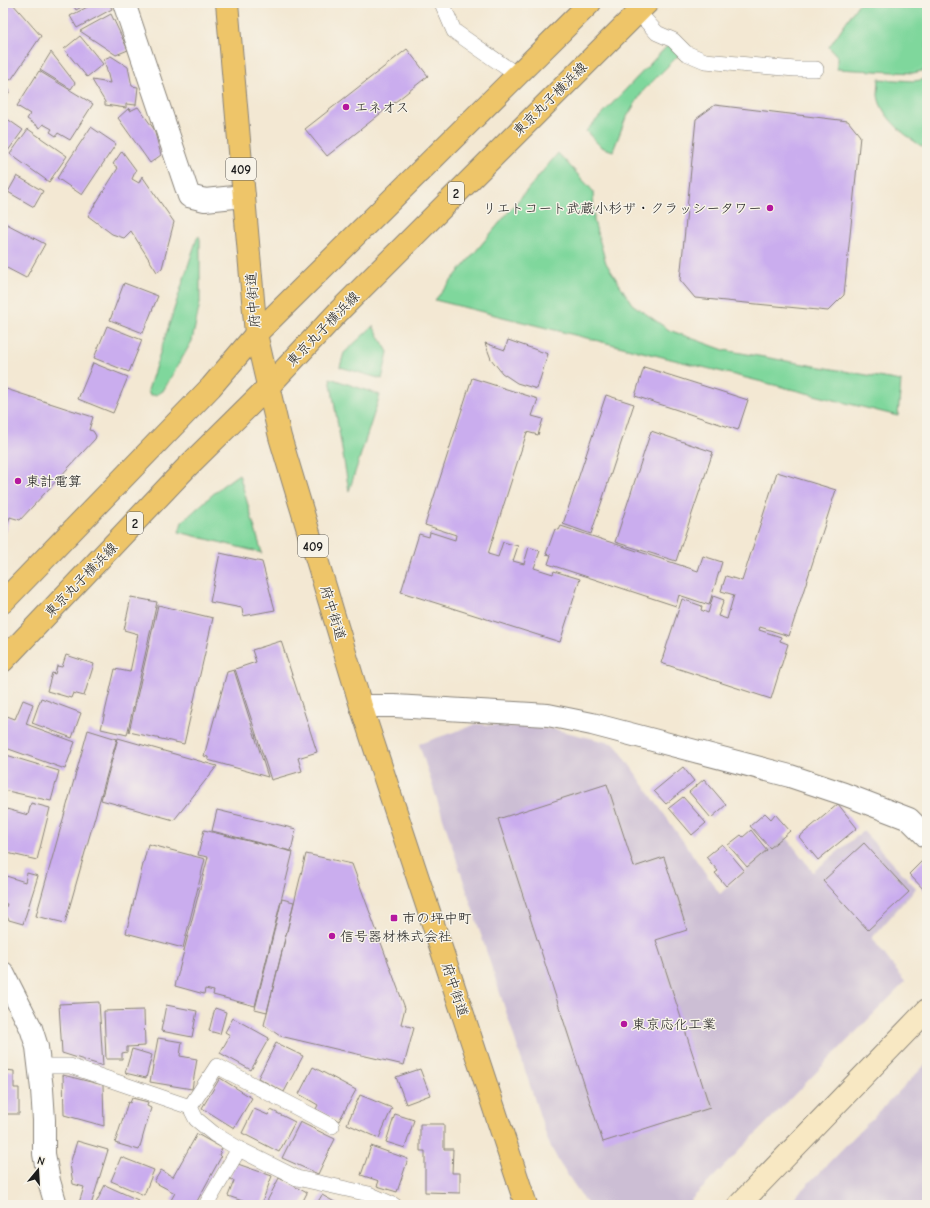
<svg xmlns="http://www.w3.org/2000/svg" width="930" height="1208" font-family="'Comic Neue','Klee One',sans-serif">
<style>
.industrial{fill:#ccbed4}
.green{fill:#7fd79c;stroke:#4e7a5c}
.building{fill:#caadee}
.lines{fill:none;stroke-linecap:round;stroke-linejoin:round}
.lane-casing{stroke:#888278;stroke-width:16}
.street-casing{stroke:#888278;stroke-width:24}
.secondary-casing{stroke:#888278;stroke-width:24}
.primary-casing{stroke:#888278;stroke-width:24}
.highway-casing{stroke:#888278;stroke-width:24}
.lane{stroke:#fff;stroke-width:15}
.street{stroke:#fff;stroke-width:22}
.secondary{stroke:#f8e8c3;stroke-width:22}
.primary{stroke:#eec569;stroke-width:22}
.highway{stroke:#eec569;stroke-width:22}
.poi-dot{fill:#b5179e;stroke:#f7f3e8;stroke-width:1.5}
.labels{text-anchor:middle;dominant-baseline:central;stroke-width:3;stroke-linejoin:round;paint-order:stroke}
.shield{fill:#f7f3e8;stroke:#5e5c59;stroke-width:1}
.shield-label{font-size:13px;font-weight:bold;fill:#1c1c1c}
.street-label{font-size:14px;fill:#1c1c1c;stroke:#f7f3e8}
.poi-label{font-size:14px;fill:#1c1c1c;stroke:#f7f3e8;text-anchor:start}
</style>
<rect width="100%" height="100%" fill="#f7f3e8"/>
<filter id="ink" filterUnits="userSpaceOnUse"><feTurbulence type="fractalNoise" baseFrequency=".025" numOctaves="2"/><feDisplacementMap in="SourceGraphic" scale="8" xChannelSelector="R" yChannelSelector="G"/><feConvolveMatrix kernelMatrix="1 2 1 2 8 2 1 2 1" color-interpolation-filters="sRGB"/></filter>
<filter id="wash" filterUnits="userSpaceOnUse"><feTurbulence type="fractalNoise" baseFrequency=".012" numOctaves="4" result="noise"/><feDisplacementMap in="SourceGraphic" scale="16" xChannelSelector="R" yChannelSelector="G"/><feGaussianBlur stdDeviation="0.9" result="paint"/><feColorMatrix in="noise" values="0 0 0 0 0 0 0 0 0 0 0 0 0 0 0 0 0 1.4 0 .05"/><feComposite in="paint" operator="in"/></filter>
<g filter="url(#wash)">
<rect width="100%" height="100%" fill="#f3e8d3"/>
<path class="industrial" d="M477,724L553,729L615,744L720,894L784,834L813,872L863,831L916,888L872,938L905,982L686,1205H588L560,1164L548,1141L419,744Z
M927,1063V1205H787Z"/>
<path class="green" d="M859,3H927V70L913,73L837,69V56L829,47Z
M670,43L680,54L643,91L625,120L613,151L601,147L586,131Z
M879,79L914,81L927,79V149C909,140 880,116 878,95C878,90 879,84 879,79Z
M558,153L593,191L594,221L606,263L632,304L669,330L724,350L901,381L898,416L435,300Z
M199,236L200,239V303L192,341L163,391C158,394 154,397 149,394L148,390L197,238Z
M373,326L388,352L382,379L340,367L344,353Z
M330,378L380,395L349,491Z
M239,474L262,553L179,532L182,522L222,486Z"/>
<g id="blocks">
<path class="building" d="M9,3H12L41,36L11,80L3,75V12Z
M72,3H89L76,10Z
M95,3H109L112,9L77,28L70,16Z
M111,14L128,50L116,55L80,31Z
M80,36L103,64L87,77L64,49Z
M407,49L428,76L327,156L305,129Z
M51,52L75,83L71,89L40,70Z
M111,56L128,67L132,86L138,87L136,105L126,104V108L105,105V102L92,80L110,83L104,59Z
M39,71L93,104L70,140L58,133L56,136L50,132L52,129L43,124L40,128L27,119L30,114L17,106Z
M3,86L10,91L3,102Z
M715,105L848,121L860,136L844,295L828,311L695,298L680,280L696,119Z
M138,107L154,129L161,155L150,163L118,118L129,108L130,111Z
M3,116L23,130L5,155L3,154Z
M91,127L116,144L82,195L57,178Z
M28,129L67,156L49,182L10,154Z
M122,151L136,170L132,179L139,183L142,176L174,222L162,268L157,272L131,231L124,238L112,234L88,216L118,168L113,164Z
M17,176L43,191L34,207L8,192Z
M5,223L45,244L26,278L3,266V228Z
M124,283L158,296L143,333L110,320Z
M107,326L142,340L129,372L94,358Z
M508,340L548,354L537,389L517,383L502,373L491,359L485,343L505,350Z
M93,363L128,377L113,413L78,399Z
M644,367L748,400L738,430L635,396Z
M472,378L538,399L532,416L543,419L538,435L527,432L488,554L498,557L503,542L518,546L513,561L524,564L529,547L540,551L534,568L553,574L554,571L580,579L560,642L401,592L419,534L429,537L430,532L455,540L456,535L425,525Z
M3,388L93,417L89,430L93,431L96,436L95,439L20,520L10,517L3,537Z
M606,395L634,404L591,534L563,524Z
M651,431L713,452L676,561L615,542Z
M777,472L836,490L789,636L760,627L759,630L781,637L780,641L788,644L771,699L661,663L682,599L702,606L701,610L708,613L713,596L724,600L718,616L727,619L734,595L721,591L726,576L742,581Z
M561,526L698,571L703,556L722,562L709,605L679,595L676,606L548,564L551,555L546,554L555,529L559,530Z
M220,553L262,562L275,610L243,616L242,608L210,602Z
M131,597L157,602L127,735L101,729L115,669L130,672L138,634L124,630Z
M158,605L213,618L184,744L129,732Z
M281,641L317,752L298,758L302,771L271,780L235,669L256,662L252,650Z
M66,655L94,664L84,696L73,693L71,698L47,691L52,673L55,674L57,666L62,667Z
M234,670L268,777L208,760V757L204,756L227,672Z
M41,698L81,713L72,738L32,723Z
M23,700L33,704L26,724L75,742L65,769L3,747V728L7,716L15,719Z
M88,730L117,739L65,923L36,916Z
M118,738L217,766L174,820L101,800Z
M3,754L59,771L51,801L3,790Z
M683,767L694,781L666,804L654,791Z
M704,779L726,805L711,818L689,792Z
M607,784L634,867L664,857L687,930L656,940L710,1108L603,1142L498,819Z
M683,797L706,823L692,835L669,808Z
M31,803L50,808L37,860L3,852V808L28,815Z
M838,804L857,828L818,860L799,837Z
M217,810L296,829L291,851L212,831Z
M765,813L771,819L775,814L790,831L770,848L750,826Z
M204,830L293,852L255,1006L213,995L214,991L205,989L204,994L175,986L208,857L198,855Z
M751,830L767,850L747,867L728,845L741,835L743,837Z
M864,843L909,892L868,930L823,881Z
M148,844L205,859L183,948L126,933Z
M722,844L744,870L726,886L715,873L718,871L706,857Z
M306,854L352,864L405,1008L401,1024L414,1028L404,1065L280,1036L264,1025Z
M925,858L927,860V893L909,874Z
M27,873L38,876L23,924L9,920L4,912L7,904L3,903V875L25,882Z
M282,899L294,902L267,1012L255,1009Z
M99,1002L103,1066L62,1053L59,1004Z
M166,1005L197,1011L192,1037L161,1031Z
M215,1008L226,1012L220,1034L209,1031Z
M144,1010L145,1046L127,1047V1052L122,1053V1059H106L104,1011Z
M233,1018L269,1038L251,1070L220,1053L230,1035L225,1032Z
M158,1038L182,1042L180,1056L197,1059L192,1089L150,1082Z
M276,1043L303,1056L284,1092L258,1078Z
M132,1049L152,1055L146,1078L125,1073Z
M313,1067L356,1090L339,1121L316,1109L318,1105L299,1094Z
M420,1069L430,1095L406,1104L396,1077Z
M6,1070L14,1071V1088H19V1114H3V1088L6,1087Z
M63,1075L103,1085L104,1126L64,1115Z
M220,1078L252,1098L234,1128L202,1108Z
M360,1095L392,1108L379,1138L347,1124Z
M132,1098L148,1102L147,1106L151,1108L139,1150L115,1143L128,1102L130,1103Z
M254,1109L268,1115L271,1110L295,1122L279,1152L242,1133Z
M395,1114L414,1120L405,1148L386,1142Z
M300,1122L335,1139L318,1174L282,1158Z
M420,1124H444V1149H453L452,1173H460V1193L425,1192V1151H420Z
M197,1134L222,1148L219,1155L221,1157L195,1205H190L187,1203L186,1205H181L171,1200L175,1193L154,1182L161,1170L173,1177Z
M77,1141L108,1150L91,1205L79,1203L84,1187L73,1184L70,1164Z
M371,1146L408,1159L397,1192L377,1186L379,1181L361,1175Z
M121,1157L154,1170L144,1195L111,1181Z
M235,1163L272,1176L261,1205H254L228,1196L234,1181L230,1179Z
M279,1178L307,1193L301,1205H265Z
M105,1185L138,1200L135,1205H95Z
M322,1195L340,1205H316Z"/>
</g>
</g>
<g filter="url(#ink)">
<use href="#blocks" fill-opacity="0" stroke="#888278" stroke-width="1"/>
<g class="lines">
<defs>
<path id="lane" d="M442,3L454,31L517,75
M630,3L657,33L673,40L686,53L705,61L795,69H816
M40,1066H70L190,1107L196,1119L214,1134L239,1149L297,1178L369,1194L394,1205
M190,1107L217,1066L332,1126
M206,1205L239,1149"/>
<path id="street" d="M124,3L189,196L205,200L244,196
M361,706H394L548,715L592,724L790,776L844,794L909,819L927,837
M3,973L31,1028L37,1047L42,1089L44,1120V1154L49,1181L56,1205"/>
<path id="secondary" d="M739,1205L927,1010"/>
<path id="primary" d="M3,602L211,387L256,334L590,3
M3,661L186,468L268,387L340,310L647,3"/>
<path id="highway" d="M227,3L256,334L280,437L361,706L526,1205"/>
</defs>
<use href="#lane" class="lane-casing"/>
<use href="#street" class="street-casing"/>
<use href="#secondary" class="secondary-casing"/>
<use href="#primary" class="primary-casing"/>
<use href="#highway" class="highway-casing"/>
<use href="#lane" class="lane"/>
<use href="#street" class="street"/>
<use href="#secondary" class="secondary"/>
<use href="#primary" class="primary"/>
<use href="#highway" class="highway"/>
</g>
</g>
<g class="poi-dot">
<circle cx="346" cy="107" r="4"/>
<circle cx="770" cy="208" r="4"/>
<circle cx="18" cy="481" r="4"/>
<rect x="390" y="914" width="8" height="8" rx="2"/>
<circle cx="332" cy="936" r="4"/>
<circle cx="624" cy="1024" r="4"/>
</g>
<g class="labels">
<g class="shield">
<rect x="226" y="158" width="30" height="22" rx="3"/>
<rect x="448" y="182" width="16" height="22" rx="3"/>
<rect x="127" y="512" width="16" height="22" rx="3"/>
<rect x="298" y="535" width="30" height="22" rx="3"/>
</g>
<g class="shield-label">
<text x="241" y="169">409</text>
<text x="456" y="193">2</text>
<text x="135" y="523">2</text>
<text x="313" y="546">409</text>
</g>
<g class="street-label">
<text transform="translate(550 99) rotate(-45)">東京丸子横浜線</text>
<text transform="translate(253 300) rotate(-94)">府中街道</text>
<text transform="translate(323 329) rotate(-46)">東京丸子横浜線</text>
<text transform="translate(81 580) rotate(-46)">東京丸子横浜線</text>
<text transform="translate(333 613) rotate(73)">府中街道</text>
<text transform="translate(455 990) rotate(72)">府中街道</text>
</g>
<g class="poi-label">
<text x="354" y="107">エネオス</text>
<text x="762" y="208" text-anchor="end">リエトコート武蔵小杉ザ・クラッシータワー</text>
<text x="26" y="481">東計電算</text>
<text x="402" y="918">市の坪中町</text>
<text x="340" y="936">信号器材株式会社</text>
<text x="632" y="1024">東京応化工業</text>
</g>
</g>
<rect width="930" height="1208" fill="none" stroke="#f7f3e8" stroke-width="16"/>
<g transform="translate(38 1170) rotate(18)" stroke="#f7f3e8" stroke-width="3" paint-order="stroke">
<path d="M0-3L7 15L0 10L-7 15Z" fill="#1c1c1c"/>
<text y="-6" font-size="11" font-weight="bold" text-anchor="middle" fill="#1c1c1c">N</text>
</g>
</svg>
